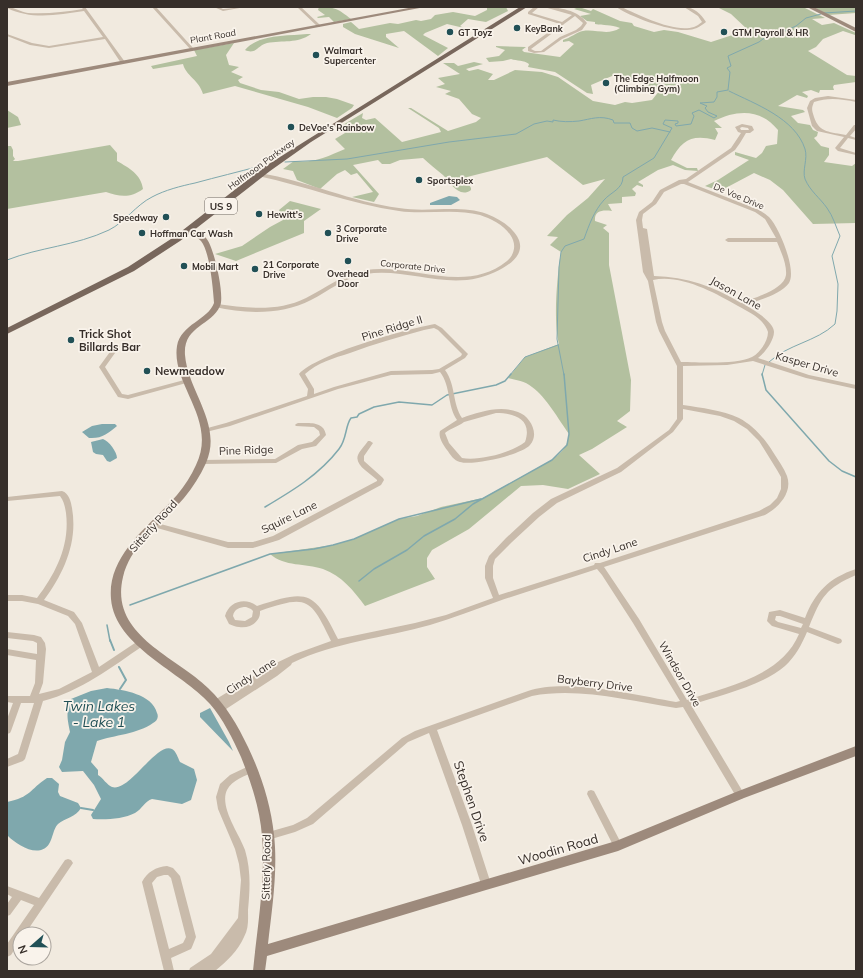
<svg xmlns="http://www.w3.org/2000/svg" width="863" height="978" font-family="Mulish,sans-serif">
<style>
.green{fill:#b3c09f}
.water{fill:#7fa8ad}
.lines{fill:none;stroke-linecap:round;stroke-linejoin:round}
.stream-far2{stroke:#7fa8ad;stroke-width:1}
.stream-far1{stroke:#7fa8ad;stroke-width:1.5}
.stream{stroke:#7fa8ad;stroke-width:2}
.street{fill:#c9bbab;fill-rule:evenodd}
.secondary{fill:#9d8a7c;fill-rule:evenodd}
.primary{fill:#78675c;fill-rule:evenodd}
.poi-dot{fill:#215056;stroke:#f9f3eb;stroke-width:1.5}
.labels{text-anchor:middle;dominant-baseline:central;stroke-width:3.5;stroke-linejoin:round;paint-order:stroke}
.far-poi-label{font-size:9px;font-weight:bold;fill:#372f2a;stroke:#f9f3eb;text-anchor:start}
.far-street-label{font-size:9px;fill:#372f2a;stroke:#f9f3eb}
.shield{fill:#f9f3eb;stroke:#716a64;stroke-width:1}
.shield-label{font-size:10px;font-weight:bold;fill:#372f2a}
.street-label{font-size:11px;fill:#372f2a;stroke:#f9f3eb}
.poi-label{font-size:11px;font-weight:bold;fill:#372f2a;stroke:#f9f3eb;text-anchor:start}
.near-street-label{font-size:13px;fill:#372f2a;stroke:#f9f3eb}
.near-water-label{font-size:14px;font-style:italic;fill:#215056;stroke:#f9f3eb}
</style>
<rect width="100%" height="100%" fill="#f1eadf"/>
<path class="green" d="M319,7C336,7 338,9 351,19L334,22L329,17L318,18L317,17L325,15L318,10Z
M487,7H506L508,11L486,22L468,19L460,26L464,28L447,24L425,33L423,35L448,48L438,56L404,31L386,34V37L399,48L355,34L343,27V24L351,22L359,29L390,23L398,24L416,20L421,21L431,19L435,15L453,12L475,16L487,10Z
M579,7L591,11L593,9L620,21L632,23L634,26L654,32L664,30L678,32L711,42L748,30L731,14L717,7H803L825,18L812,19L822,25L834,23L856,33L855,35L843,31L823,39L816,47L808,51L847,75L856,76V82L834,85L833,87L834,90H820L819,93L811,90L802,92L808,96L807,98L797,95L778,106L803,110L805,112L791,116L798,123L810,125L813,130L818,132L817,136L814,138L821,146L829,148V155L824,162L852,166L856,163V223L813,224L783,190L770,180L754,173L720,191L705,186L718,180L749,160L735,155V152L756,158L762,153L766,146L777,144L778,130C761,109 738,109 714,121L722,128H715L718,133L715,140C692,134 682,140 671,160L687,168H697L698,171L685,170L673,165L658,170L638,182L643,185V187L637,185L632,189L636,193L635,196L622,197V203L608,204L612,211C603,210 594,210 595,221L607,225L603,228L609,233V265L631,380L630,411L617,421L627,427L592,449L579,455L600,474L568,489L543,485L521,486L469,529L432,550L427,558V567L435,579L365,606C353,590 342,576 323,569C305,563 285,567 270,554L333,545L354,539L399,519L417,516L441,507L483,498L552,460C563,451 567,448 569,434C559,420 546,397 532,387C525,381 516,380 508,378L525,357L559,344C553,322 557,276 561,252L550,245L558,237L547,236L567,215L588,198L605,179L583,185L547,157L467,177L466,180L471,188V190C459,199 450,182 443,175C436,169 429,164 423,158L400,160L390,164H382L378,160L353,165L379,194L374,202L352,197L373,192L357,173L351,175L345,170L337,174L320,189L297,180L293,171L283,169L294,161C316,163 326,157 345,149L335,139L345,133L340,129L341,126L363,113L362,118L366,120L375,118L402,142L441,132L439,128L408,108H411L448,131L476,122L481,118L472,114L459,99L445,94L451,91L436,87L445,84L438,78L460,74L443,63H454L458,66L474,62L483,64L466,69L469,71L478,69L493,74L488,80H494L515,70L542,72L558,77L593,101L615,105L625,102L632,103L652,100L660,90L643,85V84L612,76L591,85L593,94L587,93L555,72L528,67L529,64C524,60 517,61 511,59L503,61L489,62L486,58L499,56L505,50L496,47V46L526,47L522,50L524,52L560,57L574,44L569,41L563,42V40C570,38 577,32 583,31C596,29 608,36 620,28C610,24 604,26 595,24V22L587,21L580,16L591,14L574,9Z
M814,7H856V13L828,15Z
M307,34H311C297,44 283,40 267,43C258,45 256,55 245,50C258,34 288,36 307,34Z
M234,43L226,55L229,65L239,67L231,72L243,77L238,80L240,83L261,90L279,92L299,99L313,97H326L337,99L354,105L352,108L337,118L308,107L235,86L203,94C199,80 186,76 183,64L153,69L151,66L197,56L194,50Z
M7,110L18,117L21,125L7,128Z
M110,145L117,153V161C129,168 141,174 143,189C131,198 120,197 106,192L7,209V146H11L13,150V156L15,159L13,161H18Z
M290,201L321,209L304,221V233L236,261L215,254L242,246L270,227L283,220L279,210Z"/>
<path class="water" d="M449,196L457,197L460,200L451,205H430V203Z
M102,424H115L117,426C108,433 102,439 89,438L82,432L92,426Z
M103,439C109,441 117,452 117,458L110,462L107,461L103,455L96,454L93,452L91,442Z
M107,688C124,690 152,694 157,713C159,717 157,721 153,723C138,734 114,735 97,741L91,762L98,770V775C103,778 107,785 112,787C129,793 157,741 172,749C176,751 178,758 180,762L194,769L197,780L191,800L182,804L152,799C145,801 142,809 135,813C124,819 105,820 93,819L91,815L101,799L94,785L83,771L62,772L59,767L62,760L65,742L70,732C67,716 66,715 71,699L91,691Z
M210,708L229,742L233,751L200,717V713Z
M47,778H52L59,784L58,792L60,796L78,803L81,808C76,817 65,818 58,824C53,829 53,838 49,844C39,859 17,845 8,836L7,802C31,797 29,790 47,778Z"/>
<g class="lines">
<path class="stream-far2" d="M824,13L856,11
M729,91C755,104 795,118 805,149C808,159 802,170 805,179C810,191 820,198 827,208C833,216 836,227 840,236L832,256L838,284L837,311L835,324C816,342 788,344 769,362
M285,162L347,159L449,142L516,134L534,124L547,121L553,122V120C561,122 570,122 579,121C591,119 600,115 613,120L614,123H630L632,128L637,131L652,128L670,132
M7,260C40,247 75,246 109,230C125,222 136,205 152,197C165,190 181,186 195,183C217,177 238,172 260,166
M510,375L525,357L558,345
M564,375L557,339L559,267L561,252L565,246L584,239C589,225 594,211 604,200C611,192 623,189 623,177L654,158L672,128L663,124L665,120L678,121V123L675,124L676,126L691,124L694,116L692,113L699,110L714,118L717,116L708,112L705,108L707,106L700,103L714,102L717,97V92L728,90L730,72L727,68L731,66L728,56L759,42L771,33L787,30L796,26L806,18L821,14
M762,375L765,365"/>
<path class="stream-far1" d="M762,374L766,390L829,461L842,471L856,477
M265,507C292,491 319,475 339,449C347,439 345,426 351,418L357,417L359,414L374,407L399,402L432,405L447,395L496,385L505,381L511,374
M359,581L374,569L407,550L424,536L455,519L473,504L552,460L567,445L569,434L564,374
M130,605L270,554L314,549L333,545L354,539L399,519L481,499
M107,625L110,641"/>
<path class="stream" d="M110,640L114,650
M119,667L126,680L120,689
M81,808L93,810"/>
<path class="street" d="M7,7C14,7 21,12 28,13C47,14 65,12 83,9L81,7H85L125,62L121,63L105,39L49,48L30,45L7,36V34L32,43L49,46L103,37L84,11C58,15 31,20 7,8Z
M152,7H156L193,48V50H191Z
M214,7H219L223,9L245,7L223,11Z
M297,7H301L320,25V27H318Z
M534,7H539L532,13L562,22L572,15L544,7C559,7 578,10 587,23L582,30L562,39L544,52L534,53L528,51V47L560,24L528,14V12ZM575,16L583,23L581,26L576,30L560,37L541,51H535L531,49L562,26L564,24Z
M616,7H621C640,15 673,33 694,27C697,26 699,24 702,22L698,16L684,7C694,7 701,14 706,22C700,27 694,30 687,30C669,31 631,17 616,7Z
M828,96L856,100V102C842,99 828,97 814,102C811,109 812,110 814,117C819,133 831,132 846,135L854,125H856V129L850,136L856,138V140L848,138L840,148L856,153V155L838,151L835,148L844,137L817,131L812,126L807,108L810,101L815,98Z
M742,124L752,126L754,130L750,133H746L740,143L735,150L688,182L759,210C762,212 766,214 769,217C779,227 797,270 789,283C780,295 759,300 745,305C754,310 774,322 774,332C774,336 772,340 770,344C767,349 763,354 758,358L809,375L856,385V389L806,378L753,361L727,365L683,366V405C702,408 722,410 739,418C754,426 765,439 773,452C778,460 784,468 787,476C793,493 778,508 765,515L604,567L639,619L687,700C727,686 781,677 799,634L772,626L767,621L769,612L780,610L805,618C815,592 829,578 856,569V575C826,588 821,597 809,627L841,639L842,641L841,643L838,644L835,643L807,632C802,644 795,657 785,666C762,686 720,695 691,705L743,792L744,795L743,798L740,799L737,798L683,707L676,708C629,701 579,687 532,696L437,730L472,825L491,884L489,887L486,888L483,887L481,884L462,825L429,733L408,742L313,824L295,832L268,840L265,839L263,836L265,833L293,825L307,818L402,738L415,731L528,691C567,678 635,695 676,702L680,701L633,623L602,575L597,569C565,580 531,590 499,601C476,609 453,618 430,625C384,638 335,642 292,663L291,665L277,676L223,711L220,712L217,711L216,709L219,705L216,706L213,705L212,703L213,701L272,665L295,654L331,641C310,597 307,595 260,611C261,622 249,629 239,627C236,627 232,625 229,624L225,616C229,601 246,597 257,606C309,589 314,591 338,639L415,623L446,615L493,598L485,578V566L489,556L506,538L533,513L551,499L617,468L669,430L677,419V366L659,331L656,322L648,281L643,272L636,220L639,212L652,202L660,190L679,180L686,179L731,148L741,133L738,132L735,127ZM742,127L748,128L749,130H741L740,128ZM681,184H684L755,212L765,219L776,238H728L725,240L728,242H777C781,252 787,264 786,275C784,290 753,298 741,303C713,286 687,277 654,276L647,229L643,228L642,220L643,214L656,204L664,192ZM653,280C681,274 715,293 738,306C749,312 764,319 768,332C768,341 760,353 752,357C736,365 700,362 681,362L665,331L662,322ZM683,409L720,416L734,421L747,429L759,441L777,470L781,477V489L777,498L770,505L759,511L600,563H595L594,565L499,595L493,578V566L495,559L512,542L539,517L557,503L621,472L673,432L683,419ZM246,607L251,609L253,611L252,617L245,621L235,620L233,616C234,609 240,607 246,607ZM776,616H780L803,624L801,628L778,622L775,620Z
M260,173C307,181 352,202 399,208C429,213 459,204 487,214C497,218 506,223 513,231C536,256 498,273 478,278C441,287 403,268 366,274C345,277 329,291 311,300C282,315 246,314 215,307L214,306L217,304C247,308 278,312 306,298C326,288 343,274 366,270C412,263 465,295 507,261C513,256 516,248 513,240C508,227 492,219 480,215C453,208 426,215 399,211C351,204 305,186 258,176V174Z
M435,324L442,328L468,354L465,358L445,370C456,385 452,403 462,418C479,412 500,405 518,412C530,416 540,434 530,445C521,455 473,466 460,462C454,461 450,454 447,450C443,444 438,437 440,431L457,420C447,406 451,386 440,372L432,374L391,375L338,389L230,426L206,432L203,430L204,429L226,423L307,396L308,389L299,374C317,354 406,329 435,324ZM434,328L438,330L462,354L461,356L439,369L432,370L391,371L334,387L314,394V389L305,374C317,363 334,358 350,353C374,344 399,337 424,330ZM496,413C514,413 533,419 525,442C511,453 479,461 462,458L449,443L445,433C451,428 459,426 464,422Z
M117,344L120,346L105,367L122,394L128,395L188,379L191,381L190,382L128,399L118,397L99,367L115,345Z
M298,423C309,423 324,421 326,435L316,446L302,449L276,463L202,464L199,462L202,460L275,459L298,445L312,442L320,435L319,431L314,427L296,426L295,425L296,424Z
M368,441H370L373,443L364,456V461L383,478L384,480L381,485L279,540L253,548H228L150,526L149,524L153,522L228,542H253L273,536L377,481V480L376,479C370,473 354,465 358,455C360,450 365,446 368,441Z
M62,491C69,493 71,502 72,508C78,542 64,573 44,600L74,612L82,623L99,667L138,641L141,640L144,641L145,643L144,645C112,667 81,691 43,701L25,759L23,761L7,767V759L18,754L34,703H21L11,731L10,733L7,734V719L13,703L7,702V696H30L35,683L36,660L7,655V649L37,654V643L33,641L7,638V632L34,635L41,637L45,643L46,649L43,683L39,694L59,689L92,672L75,624L68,616L38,604L22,601H7V595H22L37,598C56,573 70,545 66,513C65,507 64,501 60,496L7,501V497Z
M251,765L254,766L255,769L254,772C245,776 232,780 227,790C219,807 239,833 245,850C251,870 250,889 248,910C248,919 249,928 244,937C238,951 227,961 215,971H189L190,968L211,954L238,918L241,880L239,864L235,849L218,809L216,797L220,784L230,775Z
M591,790L594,791L621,843L623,846L621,849L618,850L615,849L587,794L588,791Z
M68,859L71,860L73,863L71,866L25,934H20V941L11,955L7,957V944L34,905L21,900L10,915L7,916V904L12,897L7,894V886L39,898L65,860Z
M167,866L173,868L180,876L196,937L192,947L191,949L171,958L174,971H164L142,882C147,872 156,867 167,866ZM164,875H168L171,878L186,937L183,943L169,949L152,883L157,877Z"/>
<path class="secondary" d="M414,7H425L7,86V82Z
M807,7H814L856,28V32Z
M187,230C194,231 201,233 206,238C214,246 225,297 220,306C211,326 183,326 185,355C188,392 223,424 206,463C200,476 193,487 184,498C163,523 131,543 123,577C109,635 175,656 208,688C226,705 238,726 248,747C261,774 271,805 274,835C278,870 272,909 268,944L616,841L736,792L856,746V756L744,798L618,851L486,890L267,956L265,971H253C257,929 266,877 262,836C260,809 251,782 241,757C233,739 223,719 210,704C182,672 115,647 111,599C107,554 151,525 177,495C185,485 191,476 196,465C218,420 171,385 177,346C181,324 208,320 214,303C213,289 210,252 201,241C197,237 190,235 185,233V231Z"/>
<path class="primary" d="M520,7H527L311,142L270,171L180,241L134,271L7,334V328L128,267L174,237L264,167L307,140Z"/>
</g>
<g class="poi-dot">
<circle cx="517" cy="28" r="4"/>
<circle cx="450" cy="32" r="4"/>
<circle cx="724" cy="32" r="4"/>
<circle cx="316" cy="55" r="4"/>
<circle cx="606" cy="83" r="4"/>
<circle cx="291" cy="127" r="4"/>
<circle cx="419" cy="180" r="4"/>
<circle cx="259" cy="214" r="4"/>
<circle cx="166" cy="217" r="4"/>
<circle cx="142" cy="233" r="4"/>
<circle cx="328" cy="233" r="4"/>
<circle cx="348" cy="261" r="4"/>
<circle cx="184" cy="266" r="4"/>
<circle cx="255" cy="269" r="4"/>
<circle cx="71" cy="340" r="4"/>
<circle cx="147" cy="371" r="4"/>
</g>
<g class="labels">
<g class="far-poi-label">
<text x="525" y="28">KeyBank</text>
<text x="458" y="32">GT Toyz</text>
<text x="732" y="32">GTM Payroll &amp; HR</text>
<text x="324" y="50">Walmart<tspan x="324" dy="10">Supercenter</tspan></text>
<text x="614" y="78">The Edge Halfmoon<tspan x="614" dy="10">(Climbing Gym)</tspan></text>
<text x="299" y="127">DeVoe's Rainbow</text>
<text x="427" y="180">Sportsplex</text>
<text x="267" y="214">Hewitt's</text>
<text x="158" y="217" text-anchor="end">Speedway</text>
<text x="336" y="228">3 Corporate<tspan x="336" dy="10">Drive</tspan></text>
<text x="150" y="233">Hoffman Car Wash</text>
<text x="263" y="264">21 Corporate<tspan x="263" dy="10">Drive</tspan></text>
<text x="192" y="266">Mobil Mart</text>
<text x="348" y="273" text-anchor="middle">Overhead<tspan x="348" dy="10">Door</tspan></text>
</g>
<g class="far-street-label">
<text transform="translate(213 36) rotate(-10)">Plant Road</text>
<text transform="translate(261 164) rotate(-36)">Halfmoon Parkway</text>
<text transform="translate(739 196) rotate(23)">De Voe Drive</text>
<text transform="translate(413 266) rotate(6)">Corporate Drive</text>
</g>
<rect class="shield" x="205" y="198" width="32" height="16" rx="3"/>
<g class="shield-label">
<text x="221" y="206">US 9</text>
</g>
<g class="street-label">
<text transform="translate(736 293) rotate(29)">Jason Lane</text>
<text transform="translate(392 328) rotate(-17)">Pine Ridge II</text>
<text transform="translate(807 364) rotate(16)">Kasper Drive</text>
<text transform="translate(246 450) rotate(-2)">Pine Ridge</text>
<text transform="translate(289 517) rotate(-26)">Squire Lane</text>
<text transform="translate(153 526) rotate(-48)">Sitterly Road</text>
<text transform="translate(610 550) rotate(-18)">Cindy Lane</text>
<text transform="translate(680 674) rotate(60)">Windsor Drive</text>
<text transform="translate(251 676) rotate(-33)">Cindy Lane</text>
<text transform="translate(595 683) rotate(7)">Bayberry Drive</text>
<text transform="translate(266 867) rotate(-89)">Sitterly Road</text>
</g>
<g class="poi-label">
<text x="79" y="334">Trick Shot<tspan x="79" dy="13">Billards Bar</tspan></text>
<text x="155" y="371">Newmeadow</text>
</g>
<g class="near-street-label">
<text transform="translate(472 801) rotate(71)">Stephen Drive</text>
<text transform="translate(558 849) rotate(-16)">Woodin Road</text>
</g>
<g class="near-water-label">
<text x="99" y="706">Twin Lakes<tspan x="99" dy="16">- Lake 1</tspan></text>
</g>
</g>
<rect width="863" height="978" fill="none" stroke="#372f2a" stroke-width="16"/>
<g transform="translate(32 946) rotate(250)"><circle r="19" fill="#f9f3eb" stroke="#aba59e"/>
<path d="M0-3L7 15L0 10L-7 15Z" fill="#215056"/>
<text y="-6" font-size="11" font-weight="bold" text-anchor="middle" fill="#372f2a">N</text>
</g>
</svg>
